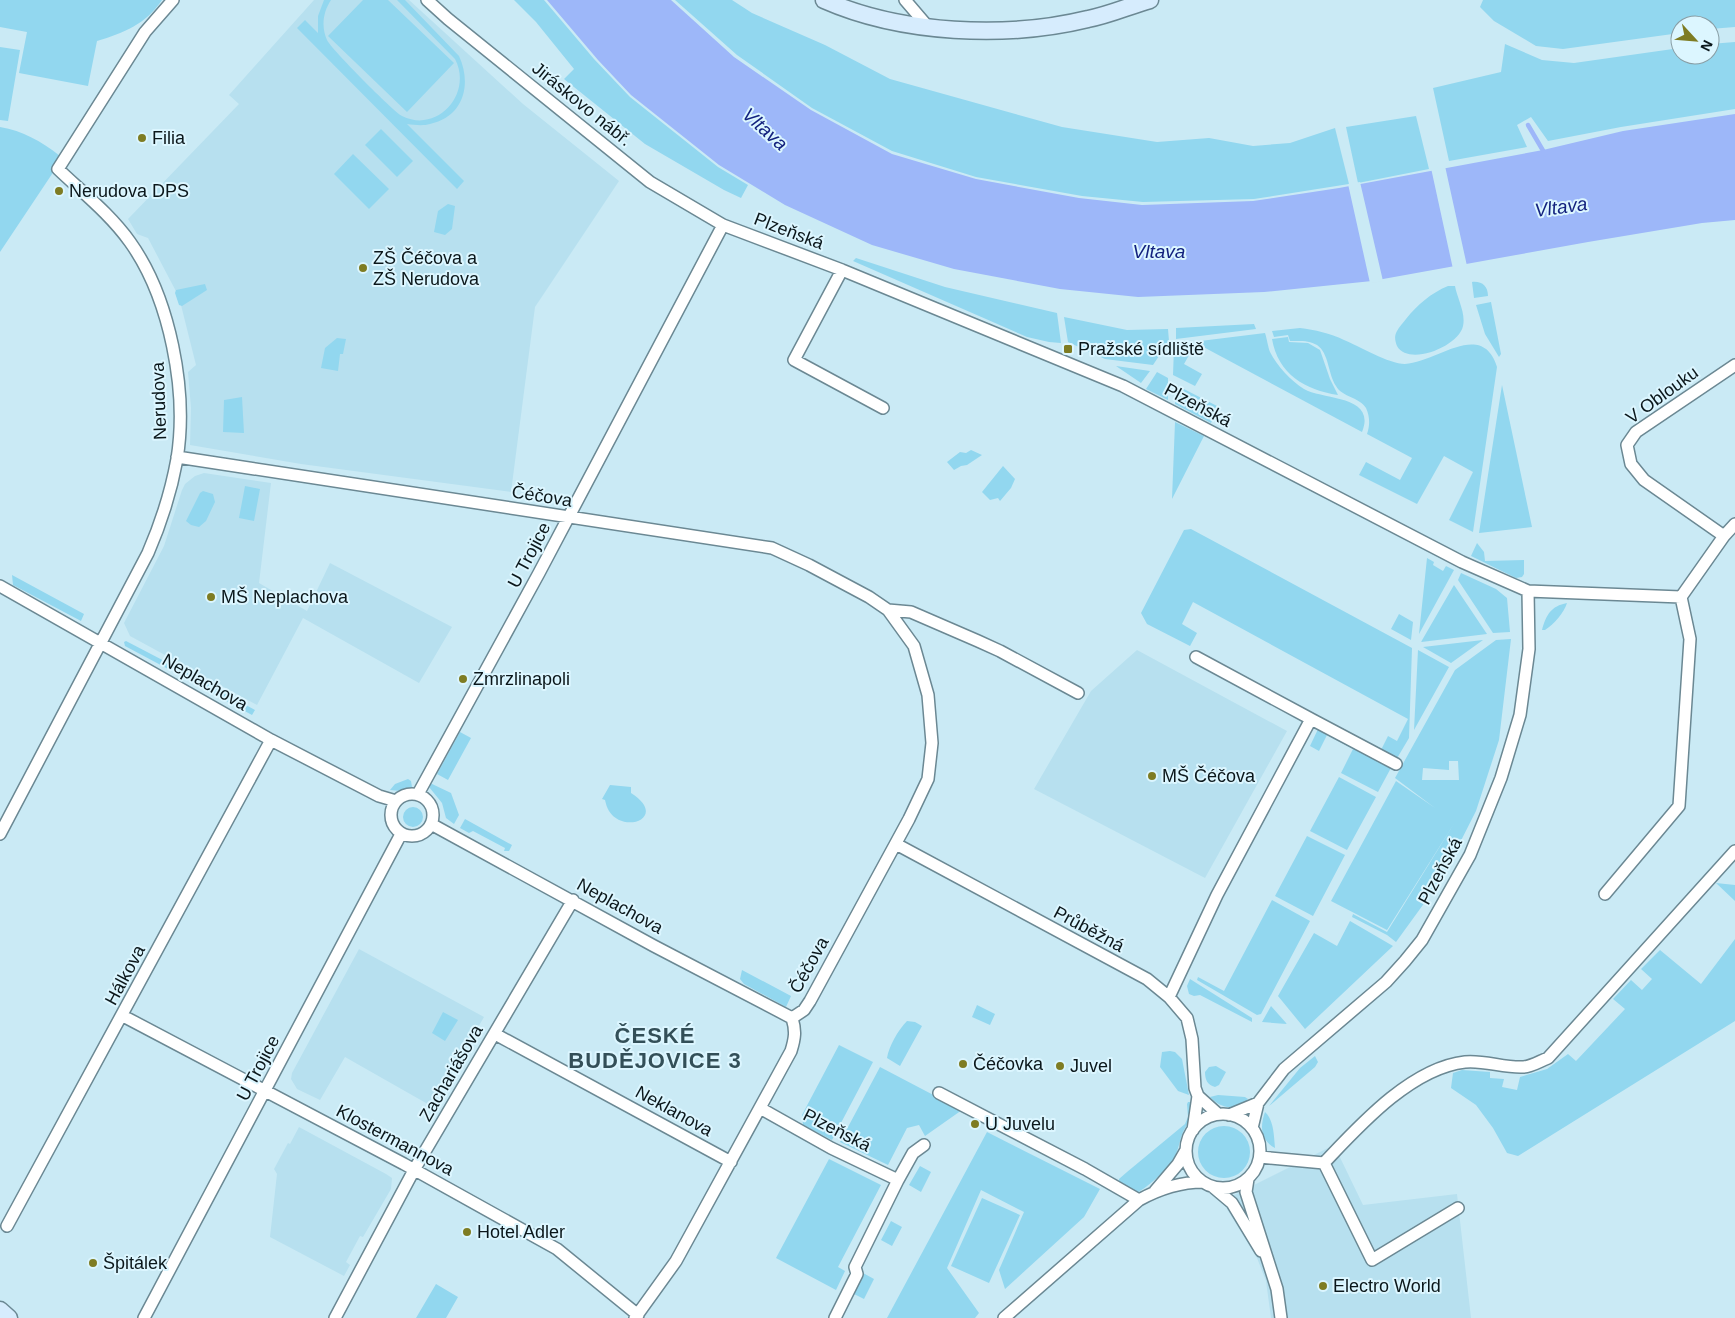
<svg xmlns="http://www.w3.org/2000/svg" width="1735" height="1318" font-family="Helvetica,sans-serif">
<style>
.built{fill:#b7e0ef}
.green{fill:#92d7ef;fill-rule:evenodd}
.water{fill:#9db7f9}
.pier{fill:#caeaf5}
.lines{fill:none;stroke-linecap:round;stroke-linejoin:round}
.stream{stroke:#9db7f9;stroke-width:4.5}
.street-casing{stroke:#6b8893;stroke-width:14}
.secondary-casing{stroke:#6b8893;stroke-width:19}
.street{stroke:#fff;stroke-width:11}
.secondary{stroke:#d6ecfd;stroke-width:16}
.poi-dot{fill:#7e7c23;stroke:#dcf6ff;stroke-width:2}
.labels{text-anchor:middle;dominant-baseline:central;stroke-width:4;stroke-linejoin:round;paint-order:stroke}
.street-label{font-size:18px;fill:#0b171b;stroke:#dcf6ff}
.poi-label{font-size:18px;fill:#0b171b;stroke:#dcf6ff;text-anchor:start}
.water-label{font-size:19px;font-style:italic;fill:#13227f;stroke:#dcf6ff}
.district-label{font-size:22px;font-weight:bold;letter-spacing:1px;fill:#334f58;stroke:#dcf6ff}
</style>
<rect width="100%" height="100%" fill="#caeaf5"/>
<path class="built" d="M314,0H409L523,104L619,181L535,307L511,492L301,464L190,445L191,408L188,372L196,365L179,297L148,238L137,234L128,219L239,104L229,95Z
M204,473L271,483L259,583L307,611L330,563L452,627L419,683L303,618L257,705L130,636L124,623L164,546L182,490L185,484L195,476Z
M1137,650L1287,731L1205,878L1034,789L1091,691Z
M359,949L484,1017L439,1094L433,1107L345,1057L320,1100L297,1089L291,1079L292,1073Z
M299,1127L386,1174L392,1178L391,1189L363,1237L360,1236L346,1262L350,1265L344,1276L270,1237L277,1174L274,1169L288,1143L290,1144Z
M1334,1145L1363,1205L1457,1194L1471,1318H1271L1266,1281L1257,1258L1222,1201Z"/>
<path class="green" d="M0,0H162C146,24 124,33 97,41L88,86L19,73L27,32L0,27Z
M324,0H331C323,12 321,27 327,40C331,49 393,111 402,116C438,134 473,93 455,59L397,0H405L459,56C472,84 464,117 430,124C423,126 415,125 407,124L464,181L457,189L297,28L305,20L318,33V16Z
M363,0H388L454,63L407,112L328,36Z
M514,0H544L594,59L630,97L718,167L748,185L741,198L724,190L645,144L564,79L574,69L536,22Z
M675,0H732L752,13L825,45L890,79L1062,127L1157,142L1209,138L1253,146L1290,143L1335,128L1349,184L1254,199L1143,202L1082,196L976,177L892,151L812,108L737,55Z
M1483,0H1735V27L1710,29V25H1680V33L1563,49L1536,46L1494,21L1480,7Z
M1735,42V109L1621,127L1548,141L1531,117L1517,125L1527,147L1449,161L1433,88L1501,72L1505,44L1542,60L1574,63L1680,48V55H1710V44Z
M0,47L20,50L8,121L0,120Z
M1416,116L1429,169L1358,183L1346,127Z
M0,127C23,131 41,141 60,156V162L0,252Z
M381,129L413,161L397,177L365,145Z
M353,154L389,189L369,209L334,174Z
M448,204L455,206L452,229L445,235L434,232L438,211Z
M856,258L945,287L1057,313L1061,343L1049,342L1027,337L853,261Z
M1472,282C1482,281 1488,286 1488,296L1474,298Z
M205,284L207,290L182,306L179,305L175,293L176,290Z
M1448,286H1455C1457,298 1466,313 1463,326C1459,346 1409,367 1397,346C1395,341 1394,336 1397,331C1399,327 1403,323 1406,319C1417,305 1431,293 1448,286Z
M1491,302L1501,354L1499,357L1485,334L1476,305Z
M1064,317L1127,330L1168,329L1169,341L1153,365L1105,359L1068,342Z
M1254,324L1256,329L1176,339V328Z
M1300,328C1315,330 1330,333 1344,340C1359,346 1389,364 1405,364C1436,363 1482,319 1497,367L1473,532L1449,520L1473,472L1444,456L1417,504L1359,475L1366,462L1400,480L1412,458L1367,434C1370,425 1370,417 1366,408C1359,397 1342,397 1336,386C1328,374 1329,353 1317,345C1309,340 1299,341 1290,341L1288,335L1274,337L1272,331Z
M1265,333C1267,339 1268,347 1270,352C1277,366 1291,381 1304,389C1323,400 1377,395 1362,432L1196,343L1184,364L1202,374L1195,386L1173,375L1174,348L1176,344Z
M1288,337L1289,342L1308,343L1320,350L1330,379L1338,395C1305,390 1278,374 1272,339Z
M337,338L346,339L343,354H340L338,371L321,368L325,348Z
M1116,366L1150,371L1141,383Z
M1157,372L1168,378V400L1146,389Z
M1176,385L1219,407L1211,423L1175,404Z
M1502,385L1532,527L1479,533L1481,520Z
M242,397L244,433L223,432L224,400Z
M1175,422L1204,436L1172,499Z
M971,450L982,455L967,465L961,466L954,470L947,462L960,452L966,453Z
M1003,466L1015,479L1011,488L1000,501L998,498L990,500L982,492Z
M245,486L260,489L254,521L239,518Z
M203,491L213,494L215,502L206,521L199,527L191,525L186,521L200,493Z
M1191,529L1412,648L1409,738L1396,760L1380,752L1388,736L1397,741L1408,719L1193,602L1182,624L1197,633L1190,646L1147,624L1141,613L1184,530Z
M1477,543L1484,552L1485,561L1524,560V574L1522,577L1516,578L1471,556Z
M1427,558L1434,562L1433,565L1443,571L1446,566L1454,570L1419,634Z
M1461,573L1496,589L1507,598L1510,632L1493,633L1458,580Z
M12,575L84,614L81,621L13,585Z
M1454,585L1487,634L1421,642Z
M1567,603C1564,613 1554,624 1545,630H1542C1546,615 1551,606 1567,603Z
M1399,614L1413,622L1411,640L1391,629Z
M1511,639L1499,740L1476,811L1441,880L1396,942L1387,935L1352,917L1353,914L1387,932L1455,822L1387,930L1331,901L1396,781L1435,808L1395,778L1455,670L1496,640ZM1449,761H1458L1459,780H1422L1423,768L1449,770Z
M1483,640L1451,663L1423,647Z
M126,641L172,665L170,670L125,646L124,642Z
M1418,650L1449,667L1414,730Z
M180,669L255,710L252,715L177,674Z
M1319,727L1392,766L1378,792L1341,773L1353,749L1327,735L1319,751L1310,746Z
M460,732L471,738L448,780L437,774Z
M1339,777L1376,797L1347,850L1310,831Z
M408,779L411,781L412,787L401,791L390,790L395,784Z
M430,783L451,793L459,815L454,824L446,818L442,803L429,787Z
M610,785L631,787V793C669,817 624,835 609,811C607,808 606,804 605,800L602,799Z
M403 817a10 10 0 1 1 20 0a10 10 0 1 1-20 0Z
M465,819L512,845L509,851H504L505,848L473,831L469,833L460,828Z
M1307,836L1345,855L1313,916L1275,896Z
M1716,883L1735,885V901Z
M1272,900L1310,921L1261,1014L1257,1015L1197,980L1198,977L1224,991Z
M1350,921L1393,946L1305,1029L1278,996L1314,933L1337,946Z
M1735,939V1021L1518,1156L1507,1153L1493,1128L1476,1105L1451,1088L1453,1073L1462,1070L1490,1072V1078L1504,1079L1502,1087L1517,1090L1520,1077L1547,1069L1568,1054L1576,1061L1625,1009L1613,999L1631,980L1642,990L1652,979L1641,969L1660,950L1701,984Z
M742,970L791,996L786,1007L744,984L740,979Z
M1190,979L1252,1018V1022L1200,995L1194,996L1189,994L1187,986Z
M977,1005L995,1014L990,1025L972,1017Z
M1271,1006L1287,1024L1262,1022Z
M443,1012L458,1020L445,1041L432,1033Z
M907,1021L915,1022L922,1026L900,1066L887,1058C889,1046 898,1030 907,1021Z
M839,1045L873,1062L832,1140L803,1125L802,1115Z
M1170,1051L1175,1052L1182,1059L1189,1095L1178,1091L1160,1067L1162,1052Z
M1315,1056L1318,1062L1315,1067L1269,1106L1300,1068Z
M1216,1066L1226,1072L1219,1085L1215,1087C1207,1085 1205,1079 1205,1072L1209,1067Z
M880,1067L962,1110L925,1136L919,1125L907,1128L888,1165L840,1142Z
M1218,1095L1245,1097L1248,1099C1236,1111 1221,1109 1210,1097Z
M1188,1102H1190C1194,1114 1188,1122 1183,1132C1180,1139 1179,1147 1176,1154C1171,1167 1149,1186 1137,1193L1119,1184V1179L1127,1172L1185,1124L1188,1117L1187,1104Z
M1265,1112C1274,1120 1274,1137 1275,1148C1260,1140 1260,1126 1265,1112Z
M1198 1152a26 26 0 1 1 52 0a26 26 0 1 1-52 0Z
M987,1132L1100,1189L1084,1217L1005,1289L999,1270L1024,1212L981,1190L947,1268L979,1313L975,1318H887Z
M829,1159L881,1185L838,1267L845,1271L836,1290L776,1258Z
M920,1166L931,1172L921,1192L909,1185Z
M982,1198L1020,1215L989,1283L951,1266Z
M891,1221L902,1227L892,1246L881,1240Z
M863,1273L874,1279L864,1299L852,1293Z
M436,1284L458,1297L446,1318H416Z"/>
<path class="water" d="M547,0H671L734,57L811,110L892,154L976,179L1079,198L1142,205L1253,201L1339,188L1543,150L1623,131L1735,114V220L1702,223L1588,242L1372,281L1264,292L1138,297L1060,289L954,269L872,245L785,205L719,165L631,95L598,60Z"/>
<path class="pier" d="M1445,166L1467,266L1453,269L1431,168Z
M1360,182L1383,281L1372,283H1370L1348,184Z"/>
<g class="lines">
<path class="stream" d="M1528,125L1545,154"/>
<defs>
<path id="street" d="M427,0L448,19L650,182L723,225L842,270L1123,386L1462,562L1528,591L1681,597
M905,0L929,28
M842,270L794,360L883,408
M177,457L772,548L809,565L869,597L888,610L914,646L928,695L932,743L928,779L909,819L810,1001L804,1010L792,1018C796,1031 795,1038 791,1051L676,1261L635,1318
M1724,536L1644,480L1631,464L1627,445L1636,432L1735,365
M0,586L271,740L379,796L396,801
M1681,597L1724,536L1735,524
M888,610L911,612L978,641L1000,651L1078,693
M1311,719L1396,764
M391 815a21 21 0 1 1 42 0a21 21 0 1 1-42 0Z
M418,794L539,573L723,225
M431,824L654,946L792,1018
M0,834L148,553C161,523 171,492 177,459C188,391 170,298 130,242C110,214 82,192 58,169L145,32L173,0
M896,844L1147,979L1169,997L1187,1018L1192,1039L1195,1088L1198,1096L1193,1130
M1605,894L1679,806L1690,639L1681,597
M1169,997L1217,895L1311,719L1196,657
M123,1016L404,1164L557,1249L638,1315
M495,1034L731,1162
M939,1093L1085,1169L1139,1200
M1198,1096L1218,1114
M760,1108L831,1148L898,1180L855,1267L857,1274L835,1318
M1186 1151a37 37 0 1 1 74 0a37 37 0 1 1-74 0Z
M1229,1115L1258,1103
M1252,1128L1258,1103L1284,1069L1386,982L1405,961L1422,940L1470,855L1501,778L1520,715L1529,649L1528,591
M1260,1157L1324,1163
M1324,1163C1359,1126 1411,1068 1465,1062C1484,1060 1504,1068 1523,1067C1531,1067 1540,1061 1548,1058L1735,851
M1324,1163L1372,1260L1458,1208
M1248,1179L1246,1192L1277,1289L1281,1318
M898,1180L913,1153L924,1145
M1213,1187L1232,1203L1261,1251
M1155,1191L1178,1164L1186,1150
M7,1226L271,740
M144,1318L401,834
M335,1318L414,1170L573,900
M1004,1318L1139,1200C1159,1189 1180,1182 1203,1182"/>
<path id="secondary" d="M824,0C901,34 1006,39 1088,19C1109,15 1129,6 1150,0
M0,1310L9,1318"/>
</defs>
<use href="#street" class="street-casing"/>
<use href="#secondary" class="secondary-casing"/>
<use href="#street" class="street"/>
<use href="#secondary" class="secondary"/>
</g>
<g class="poi-dot">
<circle cx="142" cy="138" r="5"/>
<circle cx="59" cy="191" r="5"/>
<circle cx="363" cy="268" r="5"/>
<rect x="1063" y="344" width="10" height="10" rx="2.5"/>
<circle cx="211" cy="597" r="5"/>
<circle cx="463" cy="679" r="5"/>
<circle cx="1152" cy="776" r="5"/>
<circle cx="963" cy="1064" r="5"/>
<circle cx="1060" cy="1066" r="5"/>
<circle cx="975" cy="1124" r="5"/>
<circle cx="467" cy="1232" r="5"/>
<circle cx="93" cy="1263" r="5"/>
<circle cx="1323" cy="1286" r="5"/>
</g>
<g class="labels">
<g class="street-label">
<text transform="translate(582 104) rotate(39)">Jiráskovo nábř.</text>
<text transform="translate(789 231) rotate(21)">Plzeňská</text>
<text transform="translate(1662 395) rotate(-36)">V Oblouku</text>
<text transform="translate(159 401) rotate(-92)">Nerudova</text>
<text transform="translate(1198 405) rotate(28)">Plzeňská</text>
<text transform="translate(542 496) rotate(9)">Čéčova</text>
<text transform="translate(529 555) rotate(-62)">U Trojice</text>
<text transform="translate(205 682) rotate(30)">Neplachova</text>
<text transform="translate(1440 871) rotate(-62)">Plzeňská</text>
<text transform="translate(620 906) rotate(29)">Neplachova</text>
<text transform="translate(1089 929) rotate(28)">Průběžná</text>
<text transform="translate(809 965) rotate(-61)">Čéčova</text>
<text transform="translate(125 975) rotate(-62)">Hálkova</text>
<text transform="translate(258 1068) rotate(-62)">U Trojice</text>
<text transform="translate(451 1073) rotate(-60)">Zachariášova</text>
<text transform="translate(674 1111) rotate(29)">Neklanova</text>
<text transform="translate(837 1130) rotate(27)">Plzeňská</text>
<text transform="translate(395 1140) rotate(28)">Klostermannova</text>
</g>
<g class="poi-label">
<text x="152" y="138">Filia</text>
<text x="69" y="191">Nerudova DPS</text>
<text x="373" y="258">ZŠ Čéčova a<tspan x="373" dy="21">ZŠ Nerudova</tspan></text>
<text x="1078" y="349">Pražské sídliště</text>
<text x="221" y="597">MŠ Neplachova</text>
<text x="473" y="679">Zmrzlinapoli</text>
<text x="1162" y="776">MŠ Čéčova</text>
<text x="973" y="1064">Čéčovka</text>
<text x="1070" y="1066">Juvel</text>
<text x="985" y="1124">U Juvelu</text>
<text x="477" y="1232">Hotel Adler</text>
<text x="103" y="1263">Špitálek</text>
<text x="1333" y="1286">Electro World</text>
</g>
<g class="water-label">
<text transform="translate(765 129) rotate(42)">Vltava</text>
<text transform="translate(1561 207) rotate(-8)">Vltava</text>
<text x="1159" y="251">Vltava</text>
</g>
<g class="district-label">
<text x="655" y="1035">ČESKÉ<tspan x="655" dy="25">BUDĚJOVICE 3</tspan></text>
</g>
</g>
<g transform="translate(1695 40) rotate(116)"><circle r="24" fill="#dcf6ff" stroke="#889da4"/>
<path d="M0-4L9 19L0 12L-9 19Z" fill="#7e7c23"/>
<text y="-8" font-size="14" font-weight="bold" text-anchor="middle" fill="#0b171b">N</text>
</g>
</svg>
